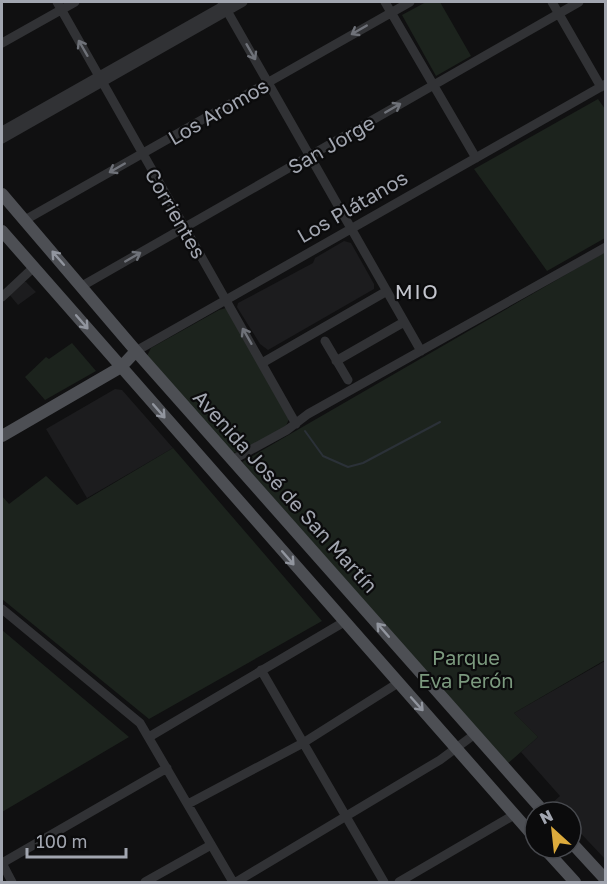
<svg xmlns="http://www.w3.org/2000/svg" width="607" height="884" font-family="'Golos Text',sans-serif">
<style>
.built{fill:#1c1c1e}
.green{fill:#1c231d}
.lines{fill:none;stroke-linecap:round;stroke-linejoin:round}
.stream{stroke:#2b3138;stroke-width:2}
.minor{stroke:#313235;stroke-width:9}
.major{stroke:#4d4f54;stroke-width:12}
.oneway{stroke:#6f7279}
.oneway2{stroke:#91959e}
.labels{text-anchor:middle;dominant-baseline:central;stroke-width:4.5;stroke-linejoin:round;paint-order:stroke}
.street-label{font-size:20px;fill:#a2a6b0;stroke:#0b0b0c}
.park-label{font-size:20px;fill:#7b997e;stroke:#0b0b0c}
.neighbourhood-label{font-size:21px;letter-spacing:1.5px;fill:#c3c5cd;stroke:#0b0b0c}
</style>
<rect width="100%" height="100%" fill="#101011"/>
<path class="built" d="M344,241L351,243L374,284V289L268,350L260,344L237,307L238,303L313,263L315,258Z
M18,281L26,282L36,292L18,305L8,293Z
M115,389L122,390L173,448L87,498L46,429Z
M605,661V859L571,823V812H560L552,803L560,796L521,752L538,737L514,713Z"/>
<path class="green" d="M426,2H440L471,56L436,76L402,15Z
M598,99L605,109V238L547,271L474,169Z
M605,252V660L514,713L538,737L507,764L242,462Z
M226,308L289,419L286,426L238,453L231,452L147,356L151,348L219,310Z
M72,343L96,371L45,400L25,377L46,357L49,359Z
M173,448L322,621L149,719L2,599V496L9,504L46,476L77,505Z
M2,630L129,737L2,812Z"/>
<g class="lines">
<path class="stream" d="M305,431L323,456L348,467L363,463L440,422"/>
<path class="minor" d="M57,2L296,424
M222,2L421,351
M385,2L476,158
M552,2L601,87
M2,43L75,2
M2,131L230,2
M2,139L243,2
M25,220L410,2
M82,286L579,2
M2,297L34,267
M325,341L348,380
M136,351L606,84
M336,361L404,322
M262,363L387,291
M234,459L287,430L308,414L606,247
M2,609L140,723L233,882
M261,670L384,882
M149,737L344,622
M188,804L303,743L398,683
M2,863L167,768
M2,863L12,882
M145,882L211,845
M236,882L440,760L475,734
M399,882L514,815"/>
<path class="major" d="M2,194L142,358L544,812
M2,231L535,838
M2,436L121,367L136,351
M571,842L606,880
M544,848L575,882"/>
</g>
<defs><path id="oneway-shaft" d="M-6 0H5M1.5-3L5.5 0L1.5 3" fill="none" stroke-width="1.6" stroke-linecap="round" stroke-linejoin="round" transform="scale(1.5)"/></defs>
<g class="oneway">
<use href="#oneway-shaft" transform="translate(359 30) rotate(150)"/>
<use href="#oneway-shaft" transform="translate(83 48) rotate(-120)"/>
<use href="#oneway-shaft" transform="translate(251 52) rotate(60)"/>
<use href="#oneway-shaft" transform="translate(393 108) rotate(-30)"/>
<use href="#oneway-shaft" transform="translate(117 168) rotate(150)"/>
<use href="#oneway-shaft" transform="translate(133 257) rotate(-30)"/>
<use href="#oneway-shaft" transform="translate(247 336) rotate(-120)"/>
</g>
<g class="oneway2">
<use href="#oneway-shaft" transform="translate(58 258) rotate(-131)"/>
<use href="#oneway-shaft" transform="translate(82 322) rotate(49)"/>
<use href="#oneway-shaft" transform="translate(159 411) rotate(49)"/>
<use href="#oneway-shaft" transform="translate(288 558) rotate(49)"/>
<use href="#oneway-shaft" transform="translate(383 630) rotate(-131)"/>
<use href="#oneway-shaft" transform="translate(417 704) rotate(48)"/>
</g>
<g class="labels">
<g class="street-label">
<text transform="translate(218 111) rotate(-30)">Los Aromos</text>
<text transform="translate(331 144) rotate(-30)">San Jorge</text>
<text transform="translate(352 206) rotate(-30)">Los Plátanos</text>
<text transform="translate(176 213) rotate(60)">Corrientes</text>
<text transform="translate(286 491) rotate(48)">Avenida José de San Martín</text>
</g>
<g class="park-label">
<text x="466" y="657">Parque<tspan x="466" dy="23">Eva Perón</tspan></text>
</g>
<g class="neighbourhood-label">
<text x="417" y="291">MIO</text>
</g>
</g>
<rect width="607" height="884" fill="none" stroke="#a2a6b0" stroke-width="6"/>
<g transform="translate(553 830) rotate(333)"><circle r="28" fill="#0b0b0c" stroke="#47494e" stroke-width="1.5"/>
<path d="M0-4.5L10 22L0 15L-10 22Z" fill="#ddab3c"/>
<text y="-9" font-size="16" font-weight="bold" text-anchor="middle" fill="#a2a6b0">N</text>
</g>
<path d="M27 848v9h99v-9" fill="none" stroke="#a2a6b0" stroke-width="3"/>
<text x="36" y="848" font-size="18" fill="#a2a6b0" stroke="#0b0b0c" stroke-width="4.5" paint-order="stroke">100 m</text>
</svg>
